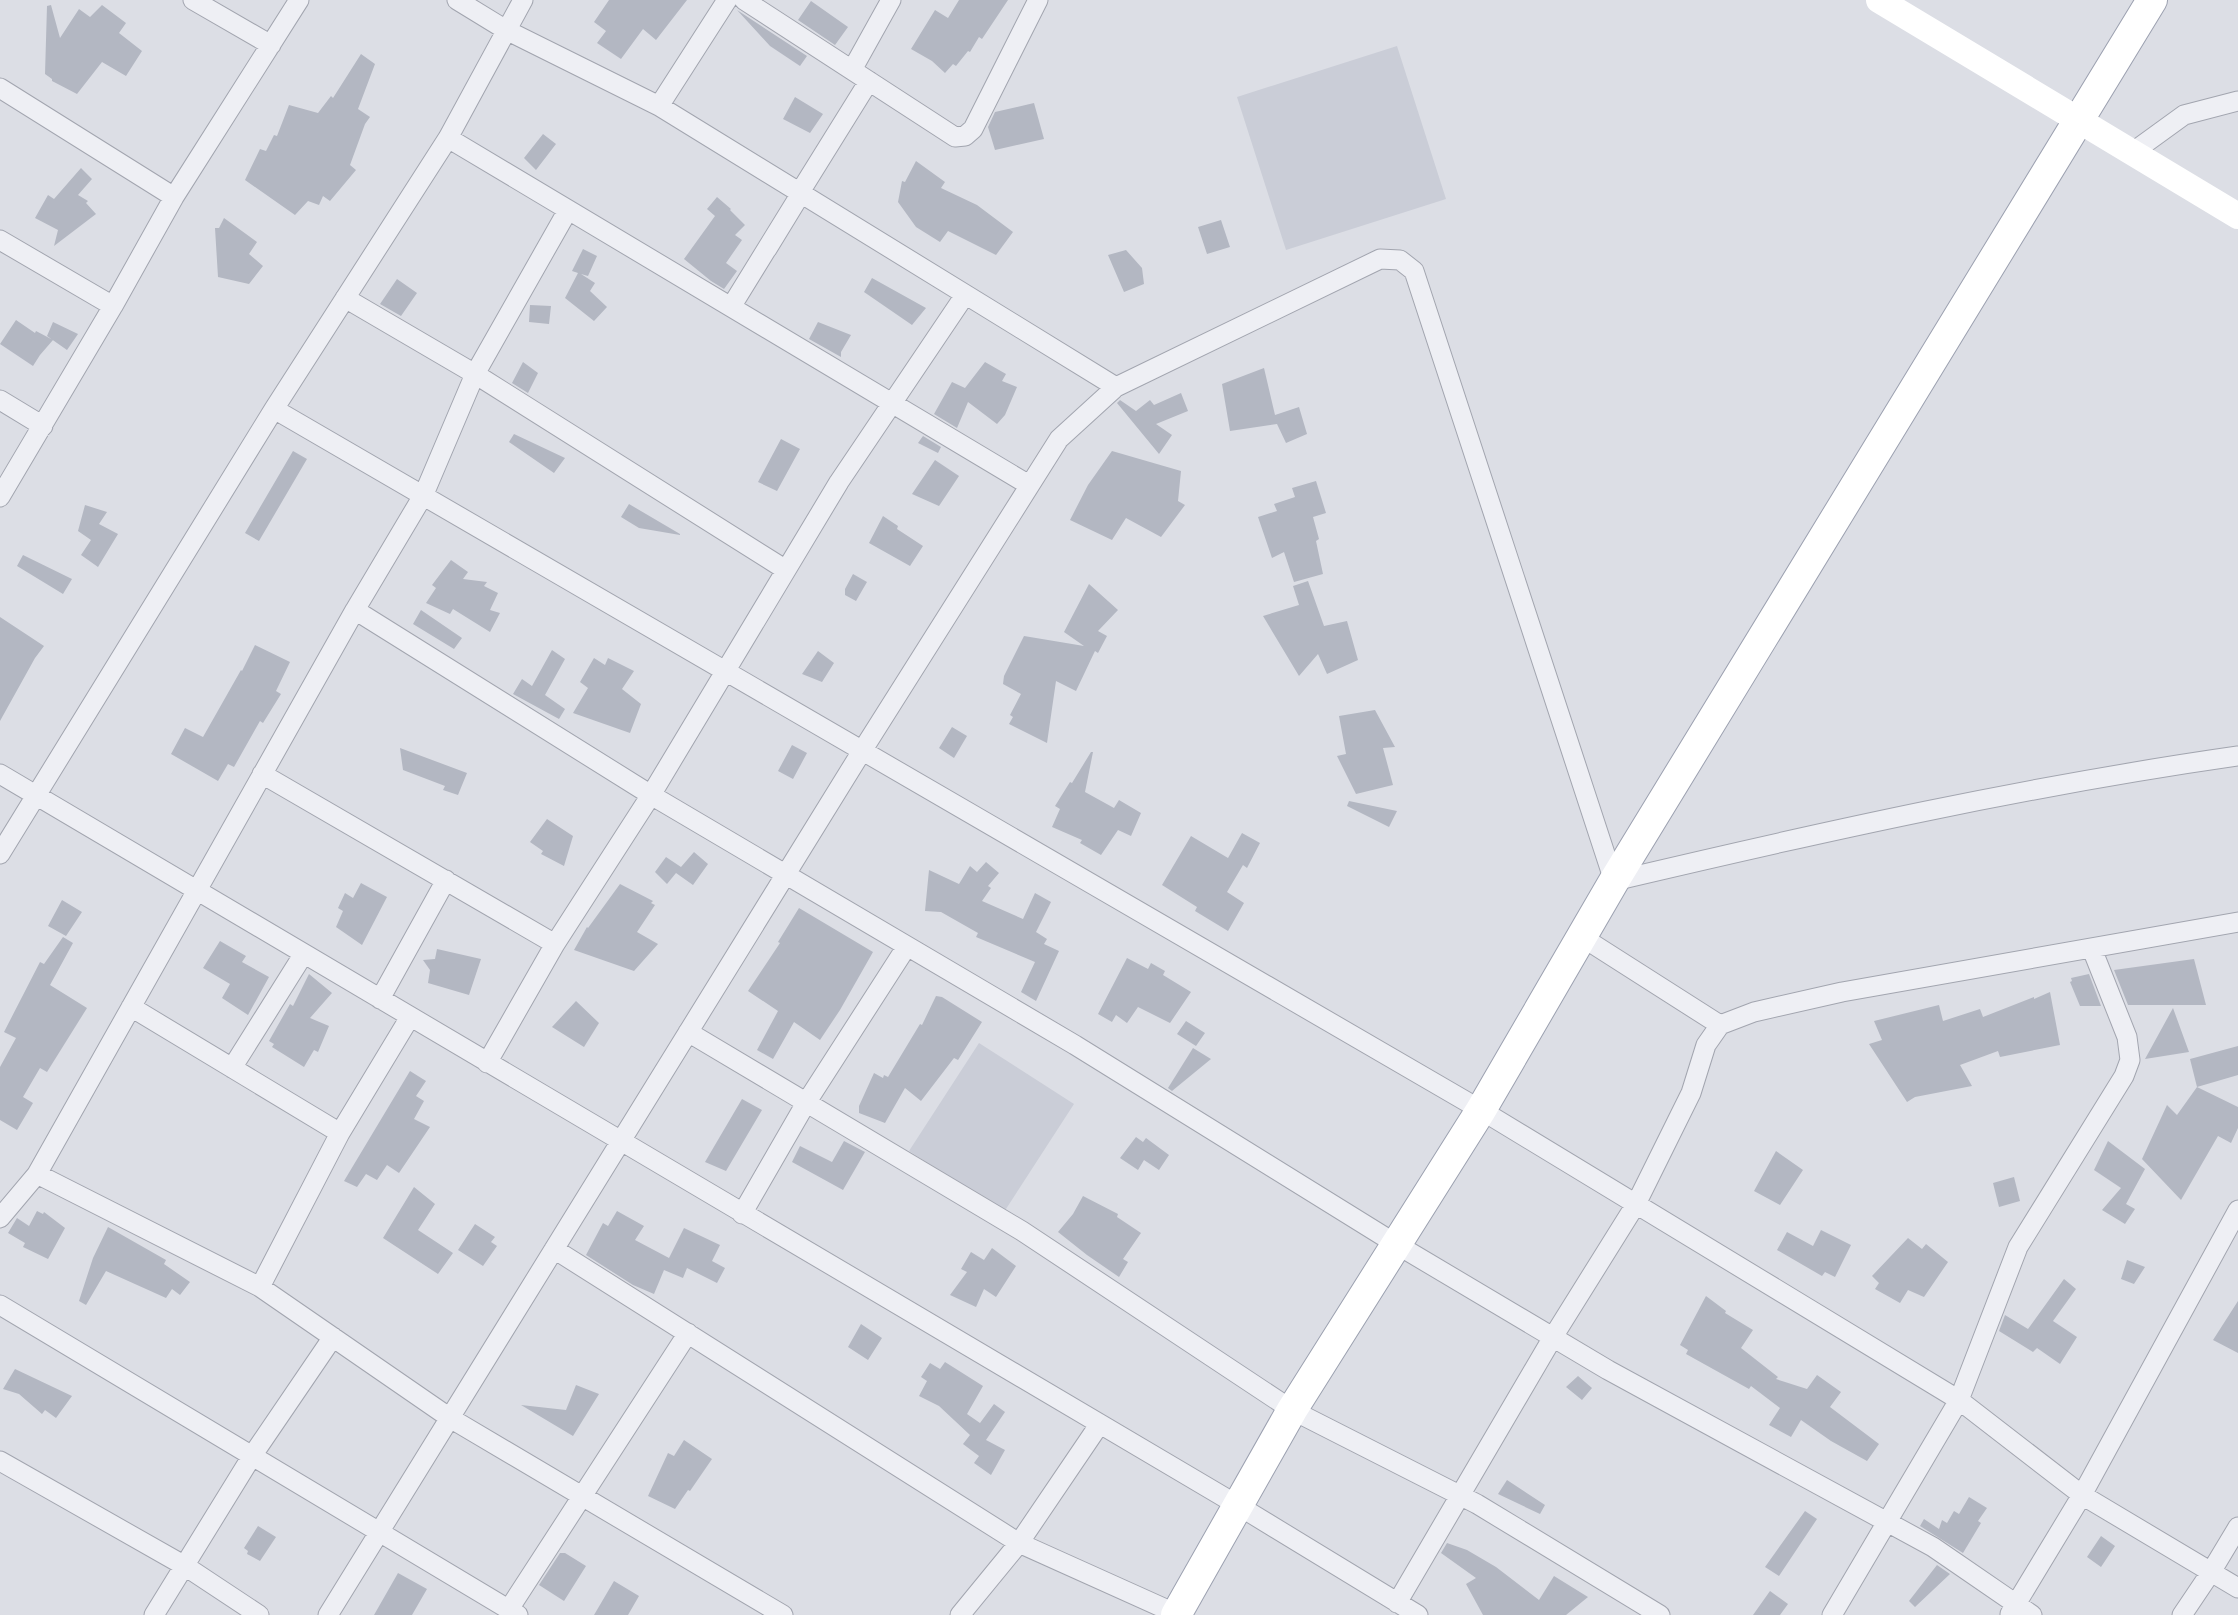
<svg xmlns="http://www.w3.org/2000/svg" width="2238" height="1615" font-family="Montserrat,sans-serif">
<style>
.built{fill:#cacdd7}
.building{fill:#b3b7c2}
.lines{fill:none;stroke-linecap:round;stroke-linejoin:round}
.street-casing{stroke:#a2a5af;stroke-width:21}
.primary-casing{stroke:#9ca1b0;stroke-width:32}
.street{stroke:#eeeff4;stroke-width:19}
.secondary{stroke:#fff;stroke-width:26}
.primary{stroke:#fff;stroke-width:30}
</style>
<rect width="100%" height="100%" fill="#dcdee5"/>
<path class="built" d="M1397,46L1446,199L1286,250L1237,97Z
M979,1043L1074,1104L1004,1212L909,1151Z"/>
<path class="building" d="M609,0H687L656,40L643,29L621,59L597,43L606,31L594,22Z
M959,0H1008L982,39L979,37L970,52L968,51L956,66L953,64L945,73L932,61L911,49L935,10L948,18Z
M811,1L848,27L835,45L798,20Z
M51,5L60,38L79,9L90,17L102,5L126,23L119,33L142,51L126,76L102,62L77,94L52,81V79L45,74L47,6Z
M737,10L807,56L800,66L770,46Z
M361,54L375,64L358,109L370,117L365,124L350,165L356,170L330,201L323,196L319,205L308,201L295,215L245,180L260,149L266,151L274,135L277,136L289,105L318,113L331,96L333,98Z
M795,97L823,114L810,133L783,119Z
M1034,103L1044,139L995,150L988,127L995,112Z
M543,134L556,144L536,170L524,158Z
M916,161L945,182L941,188L977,205L1013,232L996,255L948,231L940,242L916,227L898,202L902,181L905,182Z
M81,168L92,179L78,195L88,201L86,203L96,214L54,246L58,230L35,218L48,195L54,199Z
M717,197L731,209L730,210L745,225L735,235L742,240L726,263L737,271L724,289L711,281L684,259L715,216L707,209Z
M224,218L257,242L249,254L263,266L249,284L218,277L215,228H219Z
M1221,220L1230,247L1207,254L1198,227Z
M583,249L597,256L588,276L581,274L595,283L590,291L607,307L594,321L565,298L578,273L572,271Z
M1126,250L1142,268L1144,284L1124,292L1108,255Z
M872,278L926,308L912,325L864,292Z
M397,279L417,293L401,316L380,304Z
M530,305L551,306L549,324L529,322Z
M16,320L35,333L36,331L53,340L40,355L33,366L0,344Z
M53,322L78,334L67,350L47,336Z
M818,322L851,335L841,352V357L809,339Z
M523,362L538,373L528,393L512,383Z
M985,362L1006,374L1002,381L1017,387L1005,415L997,424L968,402L957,428L934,414L952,382L965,388Z
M1264,368L1275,415L1299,407L1307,434L1286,443L1277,424L1230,431L1222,384Z
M1181,393L1188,411L1156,424L1172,435L1159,454L1117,403L1120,400L1136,411L1150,400L1154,405Z
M514,434L565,458L554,473L509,442Z
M923,436L941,447L938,453L918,443Z
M781,439L800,449L777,491L758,482Z
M293,451L307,459L259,541L245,533Z
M1112,451L1181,471L1178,501L1185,505L1161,537L1126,518L1112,540L1070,520L1088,485Z
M935,460L959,476L939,506L912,494Z
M1316,481L1326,513L1313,517L1319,539L1316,541L1323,574L1294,582L1284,552L1272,558L1258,517L1277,511L1274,504L1295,497L1292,488Z
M629,504L680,534V535L639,528L621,517Z
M85,505L107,512L99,524L118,534L98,567L81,555L91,540L78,531Z
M883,516L898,526L897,529L923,546L910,566L869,543Z
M23,555L72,579L63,594L17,566Z
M451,560L468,572L463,579L487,582L484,586L498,593L490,610L500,613L490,632L453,609L450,614L426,603L436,588L432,585Z
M853,574L867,582L856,601L845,595V589Z
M1308,581L1324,626L1347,621L1358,660L1327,674L1318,654L1299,676L1263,616L1299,605L1293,586Z
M1089,584L1118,610L1098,631L1107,636L1098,653L1095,651L1094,653L1076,691L1056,681L1047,743L1009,724L1013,717L1010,715L1021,694L1003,684L1004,676L1024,636L1084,646L1064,632Z
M421,610L462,638L454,649L413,624Z
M0,617L44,646L35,658L0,721Z
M255,645L290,662L276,691L281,694L263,723L260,721L234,767L228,764L218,781L171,754L185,728L203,737L241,670L242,671Z
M552,650L565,659L545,695L565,709L559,719L513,694L522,679L532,686Z
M818,651L834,663L822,682L802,674Z
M594,658L605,665L608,658L634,671L622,689L641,704L630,733L573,713L588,688L580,682Z
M1375,710L1395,747L1383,748L1393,785L1356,794L1337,756L1346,754L1339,716Z
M952,727L967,736L954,758L939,748Z
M792,745L807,753L793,779L778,771Z
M400,748L467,773L458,795L443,790L445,786L403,770Z
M1091,752H1093L1085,792L1114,808L1119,800L1141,813L1131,836L1118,830L1101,855L1080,843L1082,840L1052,827L1060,809L1055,806L1070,782L1072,783Z
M1349,801L1397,811L1389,827L1347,806Z
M547,819L573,836L564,866L541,854L543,851L530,842Z
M1242,833L1260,843L1247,868L1243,865L1227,892L1244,903L1228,931L1195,911L1197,907L1162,885L1191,836L1228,858Z
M694,852L708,864L693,885L676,873L667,884L655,872L666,857L681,867Z
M986,862L999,873L988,886L991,888L982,901L1023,919L1035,893L1051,902L1036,932L1047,939L1044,944L1059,951L1036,1001L1021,992L1035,962L976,937L978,933L941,912L925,911L929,870L959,884L970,866L977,872Z
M361,883L387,897L362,945L336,927L343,911L338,908L345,893L353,898Z
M620,884L653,901L651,903L655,905L637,932L658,944L634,971L574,950L587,927L588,928Z
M62,900L82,912L66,936L48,926Z
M799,908L873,952L840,1010L820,1040L794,1022L773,1059L757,1050L778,1011L748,991L780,943L778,942Z
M63,937L73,943L50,985L87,1008L47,1072L40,1068L23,1097L33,1103L17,1130L0,1120V1067L16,1038L4,1032L40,962L44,964Z
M220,941L246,956L242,962L269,977L248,1015L222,998L230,984L203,968Z
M437,949L481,959L469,995L428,983L430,970L423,960L435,959Z
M1127,958L1148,969L1151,963L1165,971L1163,975L1191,992L1170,1023L1138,1007L1127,1023L1116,1015L1112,1022L1098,1014Z
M2194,959L2206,1005H2128L2114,970Z
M309,974L332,993L310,1018L329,1026L318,1052L314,1050L304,1067L272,1047L274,1044L269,1041L290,1004L293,1006Z
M2089,974L2101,1006H2080L2070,982L2072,981L2071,978Z
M2050,992L2060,1045L2000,1057L1998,1051L1960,1065L1972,1086L1915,1097L1907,1102L1869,1044L1882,1040L1874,1021L1939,1005L1943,1021L1980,1009L1983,1017L2034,997V999Z
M936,996L942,997L982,1022L958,1060L954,1058L921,1101L905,1088L885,1123L859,1113V1106L874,1073L883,1078L884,1075L888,1077L920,1024L922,1025Z
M576,1001L599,1023L584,1047L552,1027Z
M2173,1008L2189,1052L2145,1059Z
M1186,1021L1205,1033L1196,1046L1177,1034Z
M2238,1046V1075L2197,1087L2190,1059Z
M1193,1048L1211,1059L1172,1091L1168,1088Z
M410,1071L426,1081L416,1096L424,1101L414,1119L430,1127L399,1173L387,1165L377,1180L366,1174L357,1187L344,1181Z
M2197,1087L2238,1107V1128L2231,1143L2218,1136L2181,1200L2142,1159L2167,1105L2177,1115Z
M742,1099L762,1110L726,1171L705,1162Z
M1136,1137L1143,1142L1146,1138L1169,1155L1159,1170L1144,1160L1138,1170L1120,1158Z
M844,1141L865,1152L843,1190L792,1162L800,1146L832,1162Z
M2108,1141L2145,1169L2126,1204L2135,1209L2125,1224L2102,1210L2121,1188L2094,1170Z
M1776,1151L1803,1170L1780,1205L1754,1191Z
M2014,1177L2020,1201L1999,1207L1993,1183Z
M414,1187L435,1204L418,1230L453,1253L438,1274L383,1238Z
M1083,1196L1118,1214L1117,1217L1141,1233L1123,1259L1128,1262L1119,1277L1087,1255L1058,1232L1073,1214Z
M37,1211L43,1214L44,1212L65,1228L48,1259L23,1247L25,1243L8,1233L17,1218L29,1226Z
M617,1211L644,1226L635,1240L669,1258L684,1228L720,1245L712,1261L725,1268L717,1283L687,1268L683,1278L664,1270L654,1294L633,1285L586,1255L603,1223L608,1226Z
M475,1224L495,1237L491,1242L497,1246L483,1266L458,1250Z
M108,1227L166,1260L164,1264L190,1282L180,1295L172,1289L166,1298L106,1271L86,1305L79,1301L93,1258Z
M1821,1230L1851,1245L1835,1277L1825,1272L1822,1276L1777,1250L1787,1232L1813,1246Z
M1908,1238L1922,1249L1926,1244L1948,1262L1924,1297L1908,1290L1900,1303L1875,1289L1879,1283L1872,1276Z
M992,1248L1016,1266L996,1297L984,1289L976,1307L950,1295L967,1272L961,1269L971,1252L984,1260Z
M2127,1260L2145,1267L2134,1284L2121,1279Z
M2064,1279L2076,1289L2053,1321L2077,1337L2060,1364L2037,1348L2033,1352L1999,1331L2005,1315L2028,1329Z
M1706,1296L1726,1311L1725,1313L1753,1330L1741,1348L1778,1377L1776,1379L1807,1389L1817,1375L1841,1392L1830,1407L1879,1444L1867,1461L1831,1441L1801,1420L1791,1437L1769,1425L1780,1408L1751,1386L1749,1389L1686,1354L1688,1350L1680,1345Z
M2238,1301V1353L2213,1340Z
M861,1324L882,1338L868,1360L848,1347Z
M945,1362L983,1386L967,1414L980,1423L994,1404L1005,1412L986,1440L1005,1450L991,1475L974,1463L979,1456L963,1444L970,1435L939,1406L919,1396L927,1381L921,1377L930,1363L940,1369Z
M15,1369L72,1396L56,1418L45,1410L42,1414L19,1394L3,1389Z
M1578,1376L1592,1388L1582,1400L1566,1387Z
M576,1385L599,1394L573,1436L521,1405L566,1410Z
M684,1440L712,1459L690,1491L688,1490L675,1509L648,1496L668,1453L674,1456Z
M1507,1480L1545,1505L1540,1514L1498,1494Z
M1969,1497L1987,1508L1978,1521L1981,1523L1963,1553L1920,1526L1924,1519L1939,1529L1942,1520L1947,1523L1954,1511L1959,1514Z
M1805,1511L1817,1519L1779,1576L1765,1567Z
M258,1526L276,1537L260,1561L247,1554L248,1551L244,1548Z
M2101,1536L2115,1546L2101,1567L2087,1557Z
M1447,1543L1467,1550L1496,1567L1539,1600L1554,1576L1588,1597L1566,1615H1483L1466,1584L1476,1578L1441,1553Z
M560,1553H565L586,1566L564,1601L539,1585Z
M1937,1565L1950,1574L1915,1607L1909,1601Z
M398,1573L427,1589L412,1615H374Z
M614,1581L639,1596L628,1615H594Z
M1770,1591L1788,1604L1780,1615H1753Z"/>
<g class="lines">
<defs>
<path id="street" d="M193,0L271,45
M457,0L506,30L659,106L1116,387
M744,0L955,137L965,136L973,129L1038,0
M852,70L891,0
M0,88L174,197
M659,106L727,0
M448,138L1029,485
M2133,152L2184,115L2238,101
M800,192L869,81
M0,240L113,306
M345,298L475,374L786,570
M731,307L800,195L767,249
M0,400L43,426
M274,409L1481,1110L1959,1400L2082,1495L2238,1588
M0,497L113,306L174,197L299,0
M355,610L651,795L1075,1045L1396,1244L1608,1370L1933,1547L2032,1615
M0,774L1239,1506L1418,1615
M262,774L555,944
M0,854L274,409L448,138L523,0
M1582,937L1720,1025
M380,999L446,880
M131,1007L340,1133
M688,1032L1022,1231L1292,1410L1477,1504L1660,1615
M487,1063L555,944L651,795L839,482L965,295
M232,1068L303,955
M37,1174L260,1287L450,1418L783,1615
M742,1214L806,1103L907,946
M0,1218L37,1174L355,610L424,494L475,374L568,210
M554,1249L1019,1543L1179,1615
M260,1287L340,1133L410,1017
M0,1305L518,1615
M0,1461L185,1566L259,1615
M1397,1603L1553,1337L1636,1204L1691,1093L1706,1045L1720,1025L1754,1012L1842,992L2238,922
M509,1609L688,1333
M2010,1614L2082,1495L2238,1210
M154,1615L252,1456L333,1337
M328,1615L862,751L1059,439L1116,387L1380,259L1400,260L1414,271L1614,881C1821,832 2028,786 2238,756
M960,1615L1019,1543L1099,1425
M1832,1615L1959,1400L2018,1247L2124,1076L2130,1060L2127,1037L2092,949
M2182,1615L2211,1572L2238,1527"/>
<path id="primary" d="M1176,1615L1292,1410L1481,1110L1614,881L2152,0"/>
</defs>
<use href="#street" class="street-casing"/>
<use href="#primary" class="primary-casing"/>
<use href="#street" class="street"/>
<path class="secondary" d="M1879,0L2238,216"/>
<use href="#primary" class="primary"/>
</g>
</svg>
